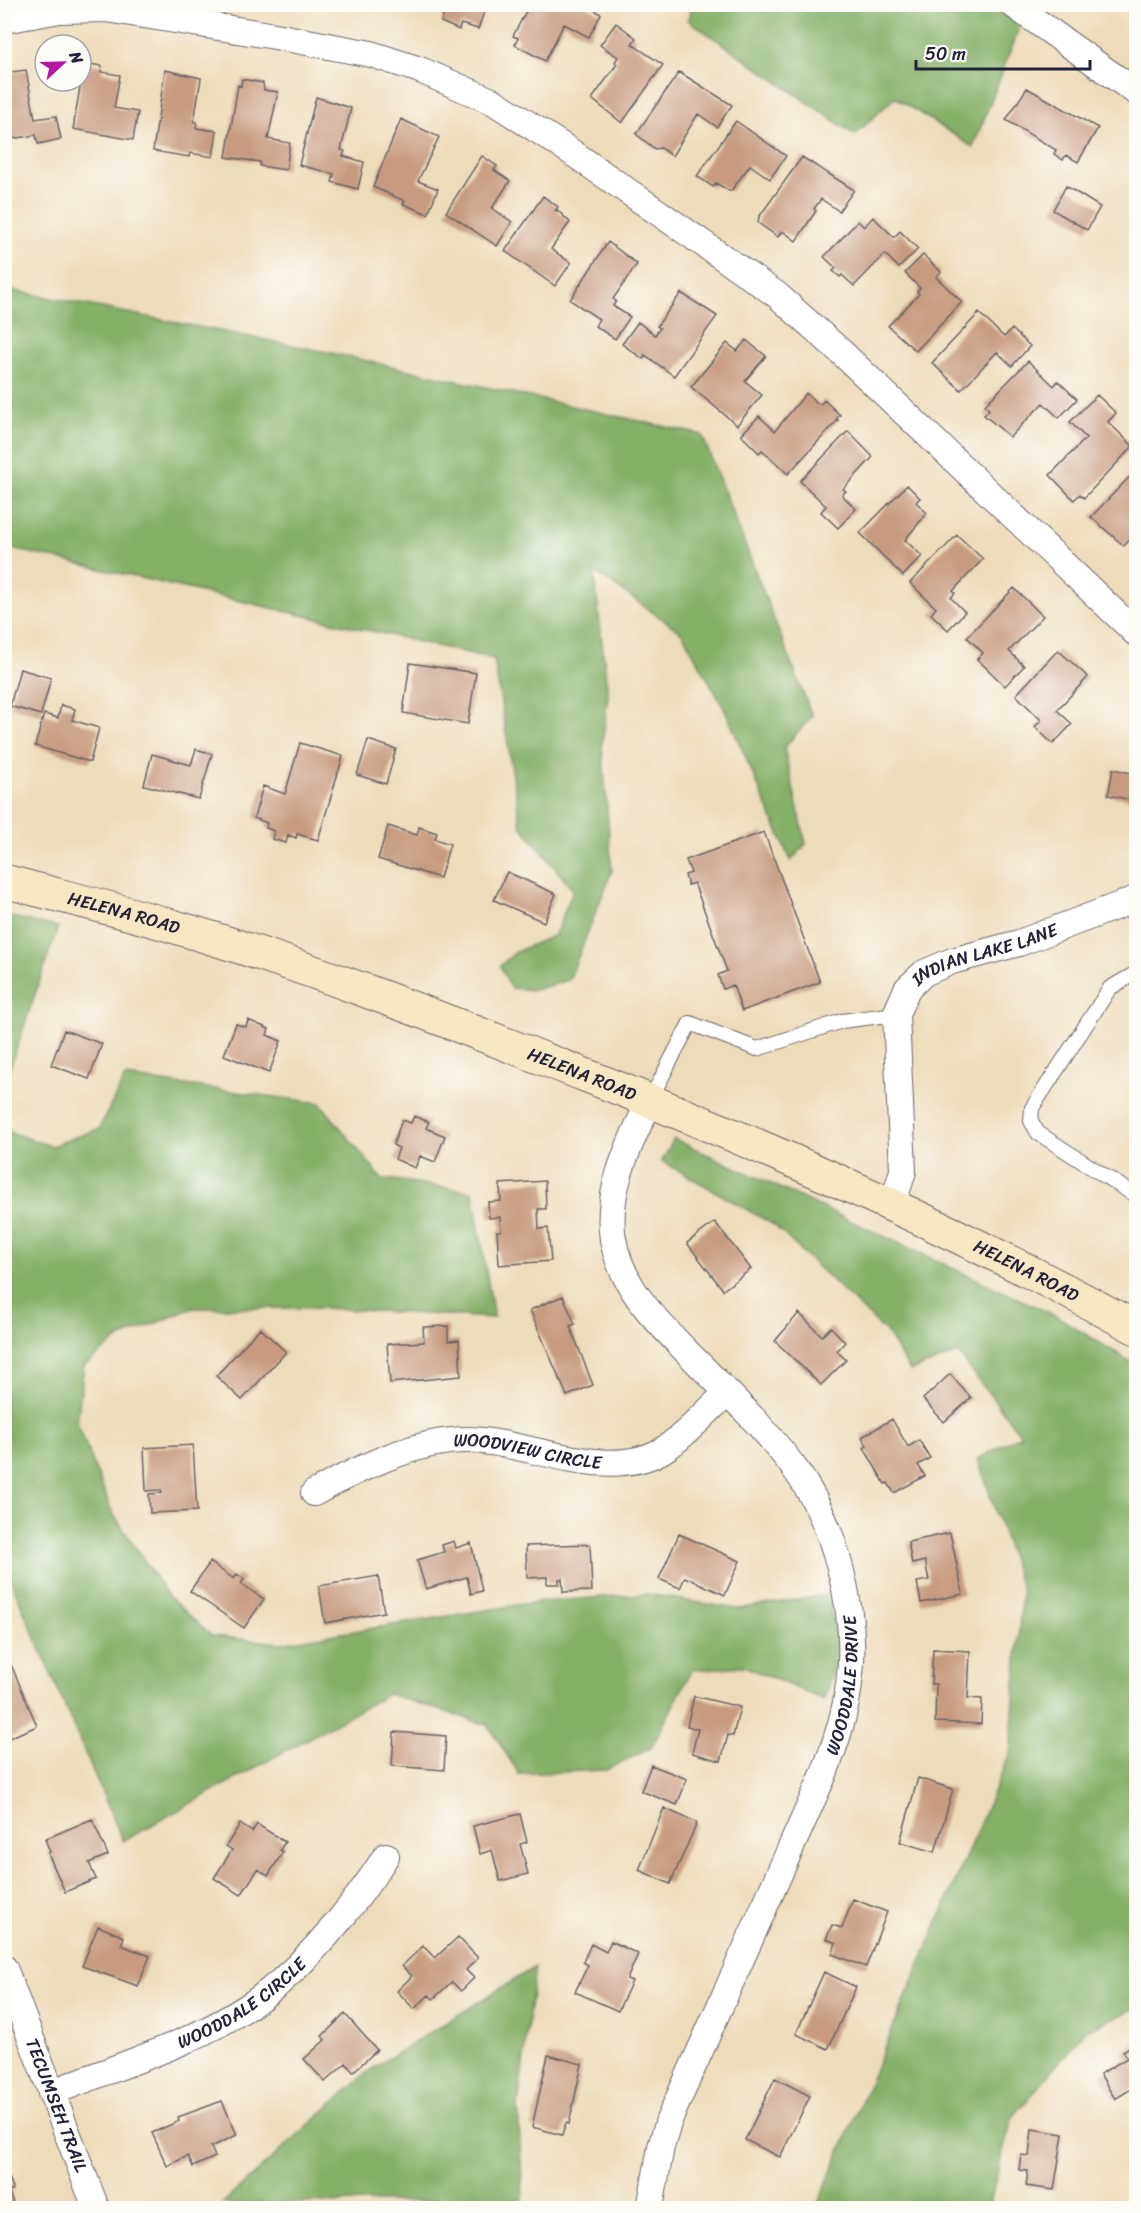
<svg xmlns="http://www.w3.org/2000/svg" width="1141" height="2213" font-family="Sriracha,sans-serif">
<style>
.forest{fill:#84b067;stroke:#536951;stroke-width:1.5}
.building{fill:#c89b80}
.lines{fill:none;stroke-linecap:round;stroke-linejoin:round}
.lane-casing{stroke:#696367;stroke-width:16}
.street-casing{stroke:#696367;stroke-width:28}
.secondary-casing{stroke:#696367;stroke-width:35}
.lane{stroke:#fff;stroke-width:14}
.street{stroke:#fff;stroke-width:26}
.secondary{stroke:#f7e8c3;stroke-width:33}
.labels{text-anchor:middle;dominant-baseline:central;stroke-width:6;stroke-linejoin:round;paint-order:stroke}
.street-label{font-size:18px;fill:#22223b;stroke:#fdfcf7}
</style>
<rect width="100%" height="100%" fill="#fdfcf7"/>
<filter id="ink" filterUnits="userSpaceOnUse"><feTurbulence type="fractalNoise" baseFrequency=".0167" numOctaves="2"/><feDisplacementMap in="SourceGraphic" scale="12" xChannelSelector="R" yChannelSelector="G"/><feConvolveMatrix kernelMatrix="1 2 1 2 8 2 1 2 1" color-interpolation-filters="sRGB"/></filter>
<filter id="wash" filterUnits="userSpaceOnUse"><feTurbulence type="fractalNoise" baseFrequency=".008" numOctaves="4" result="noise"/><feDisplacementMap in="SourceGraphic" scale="24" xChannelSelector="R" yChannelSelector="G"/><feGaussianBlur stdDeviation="1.35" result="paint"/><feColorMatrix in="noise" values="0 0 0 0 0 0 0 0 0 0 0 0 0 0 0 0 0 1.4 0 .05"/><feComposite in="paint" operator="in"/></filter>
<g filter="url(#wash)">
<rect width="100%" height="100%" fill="#eddcb9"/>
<path class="forest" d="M991,4L1021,24L973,147L895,97L855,135L688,20L693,5Z
M5,289L327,352L702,435L812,716L784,748L806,844L791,861L725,710L682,633L594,571L608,696L602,746L612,871L569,980L534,990L511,988L500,966L516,952L555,935L573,890L521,826L494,659L5,547Z
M5,916L58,927L5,1082L4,916Z
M125,1077L320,1103L381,1178L473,1192L494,1318L325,1308H193L119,1338L84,1366L77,1422L113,1514L168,1596L212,1636L280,1643L536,1602L647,1594L737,1609L827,1595L839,1647L824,1700L744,1666L692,1670L651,1748L606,1770L519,1774L488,1725L388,1694L123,1841L5,1567L4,1125L9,1132L51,1146L99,1129Z
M674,1139L1058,1317L1136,1365V2008L1086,2030L1012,2118L988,2208H816L1010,1753L1022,1590L978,1459L1021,1435L958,1353L910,1371L887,1333L774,1225L662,1161Z
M535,1967L518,2106L523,2200L222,2204L367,2072Z"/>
<g id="blocks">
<path class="building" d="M448,4H487L478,29L461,24L459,30L441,22Z
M530,4H584L601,14L589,37L564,24L545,61L515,45L518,38L513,36Z
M616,23L636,38L632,44L663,65L622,123L592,99L617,64L615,62L618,57L600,45Z
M84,63L102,66L101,72L120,75L114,108L138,112L133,140L73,129Z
M26,70L35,119L56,116L61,139L38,144L36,135L4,140V73Z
M165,70L201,78L194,122H197L196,128L217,131L213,157L190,153L189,157L153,151Z
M679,72L732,105L717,127L698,114L672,156L661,148L655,149L636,134Z
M242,79L263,83L264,90L278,92L268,139L290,143L286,170L260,166V162L226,157L238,85L241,86Z
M1027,88L1098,128L1078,162L1066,155L1063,160L1054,154L1056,150L1006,120Z
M316,97L351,108L341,150L345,151L343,156L364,162L358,189L332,182L334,174L299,165Z
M401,119L439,137L418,181L438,189L428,214L403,204L405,201L373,187Z
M736,121L786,156L770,179L750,165L731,191H729L716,183L713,187L697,176Z
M482,156L497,166L494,170L510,181L492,208L512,222L497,246L446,212Z
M802,157L854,190L839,211L821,199L814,209L816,211L796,241L784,232H781L778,237L758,223L759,217Z
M1066,186L1100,207L1087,230L1053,210Z
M543,196L558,207L555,211L557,210L570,222L551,249L571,263L555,286L505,251Z
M873,217L894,237L900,231L918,249L899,268L885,254L854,286L842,275L840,277L833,271L836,268L824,257L858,221L864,227Z
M608,242L637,264L613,299L616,301L613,306L630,317L615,339L595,326L599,319L570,300Z
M923,255L941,272L936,277L962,302L916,351L888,326L919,294L917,292L920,288L905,273Z
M681,293L717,316L674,376L645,355L643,359L622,344L638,322L655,335L660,328L657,326Z
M979,313L1004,337L1012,329L1030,346L1012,366L997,352L961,390L932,363Z
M746,340L766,356L745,381L762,395L737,425L691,387L727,343L737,351Z
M1028,361L1054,386L1058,381L1077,399L1059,418L1043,403L1010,437L984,415L989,410L985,405Z
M806,393L817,403L821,404L824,400L840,415L836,419L838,420L788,474L762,450L759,453L741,435L759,416L775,431Z
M1097,395L1116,413L1108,422L1133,446L1084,498L1080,494L1074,500L1050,475L1086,438L1070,422Z
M848,431L873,457L843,489L846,491L842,495L856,509L838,528L821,512L826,506L800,481Z
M1136,470V533L1124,546L1091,517Z
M907,485L920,498L916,502L927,513L905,540L922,556L903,576L860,533Z
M957,535L983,559L953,591L955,593L951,598L965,612L948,630L931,614L936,608L910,583Z
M1014,588L1043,616L1009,651L1024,666L1005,686L977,659L983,653L967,637Z
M1058,650L1088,677L1057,710L1072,724L1053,744L1035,727L1041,720L1016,695Z
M410,663L476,673L468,724L403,713Z
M20,669L51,678L41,715L10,706Z
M61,705L75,709L72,720L99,728L90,762L35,746L44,714L58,718Z
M368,740L396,749L386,784L357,775Z
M300,743L343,756L318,840L297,834L296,838L288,835L286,843L272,839L274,831L266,828L267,823L254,818L263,786L285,794Z
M196,749L212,754L199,799L144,785L152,754L191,765Z
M1113,769L1136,774V801L1108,795Z
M388,826L417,835L419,827L437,833L435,839L450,844L440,878L378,859Z
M764,832L820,982L742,1011L733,985L723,989L718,975L727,971L694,883L688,885L685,875L691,873L686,860Z
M507,872L556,894L544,922L494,900Z
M248,1020L269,1029L267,1035L281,1041L269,1073L224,1055L236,1024L246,1027Z
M64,1030L102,1044L89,1079L51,1065Z
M414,1116L429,1122L426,1128L445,1136L435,1162L420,1156L415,1168L395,1159L399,1148L393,1145L402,1120L411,1123Z
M545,1181L546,1209H538L539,1229L548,1228L551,1261L499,1265L497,1231H501L500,1217L489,1218L488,1202L501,1201L500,1184Z
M715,1222L751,1269L723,1290L687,1243Z
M563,1296L575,1324L570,1326L593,1385L567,1396L530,1310Z
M799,1313L822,1336L831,1327L845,1342L837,1351L846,1360L821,1385L775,1341Z
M448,1326V1341L459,1340L461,1376L390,1383L387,1344L424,1342L423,1327Z
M260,1328L286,1352L242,1400L216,1376Z
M950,1374L971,1398L944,1422L923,1399Z
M892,1419L908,1447L919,1440L930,1458L918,1465L925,1476L894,1493L888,1483L885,1484L864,1448L867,1446L862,1437Z
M193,1445L197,1511L150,1513L149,1494L162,1493L161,1490L146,1491L144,1448Z
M950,1533L963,1594L921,1603L917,1582L929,1580L925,1561L912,1564L908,1542Z
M679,1534L740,1561L725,1595L685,1577L680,1588L659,1579Z
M454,1541L456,1548L471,1543L482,1591L471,1594L467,1577L426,1589L417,1560L444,1552L442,1545Z
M590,1544L592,1591L563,1592L562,1579H559V1584H547V1577L527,1578L526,1546Z
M210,1562L234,1579L237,1574L244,1579L241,1584L264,1599L244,1628L190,1591Z
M378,1576L384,1612L325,1623L319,1586Z
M933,1649L970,1651L968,1698L982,1699L981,1724L935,1722L936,1684H931Z
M10,1662L37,1726L4,1740V1665Z
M694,1696L740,1707L733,1736L728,1735L721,1761L692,1753L698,1729L687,1726Z
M394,1732L446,1736L444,1770L392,1766Z
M651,1765L687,1779L677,1805L641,1791Z
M918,1778L953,1789L935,1852L900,1842Z
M664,1808L697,1823L670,1884L639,1870Z
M520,1814L527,1842L520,1844L528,1874L500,1881L492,1850L480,1854L473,1826Z
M92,1819L108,1855L89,1863L96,1879L65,1892L48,1853L50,1852L45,1839Z
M240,1824L252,1832L257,1824L285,1842L280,1850L283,1852L268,1876L258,1869L241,1895L214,1878L232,1850L226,1846Z
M853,1899L887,1912L866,1967L832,1954L836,1943L826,1939L832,1925L842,1928Z
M98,1926L124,1937L121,1945L150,1956L138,1986L82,1966Z
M458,1937L478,1958L466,1970L474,1978L461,1991L452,1982L433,1999L429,1995L414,2009L397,1991L412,1976L402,1966L423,1946L435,1958Z
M611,1941L638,1954L627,1979L632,1981L618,2011L575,1992L588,1965L583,1962L591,1944L606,1952Z
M824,1972L856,1987L828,2049L796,2034Z
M345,2014L377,2050L353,2072L346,2063L325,2082L304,2059L325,2040L322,2036Z
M1136,2043V2086L1115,2099L1100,2074L1127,2058L1123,2051Z
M548,2055L582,2064L569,2124L566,2123L562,2135L532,2127Z
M775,2078L810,2096L780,2157L745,2140Z
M222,2101L237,2135L211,2147L215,2157L193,2167L188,2156L167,2166L152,2133L179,2121L178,2117Z
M1032,2129L1063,2134L1054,2190L1026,2186L1028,2171L1019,2170L1021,2155L1029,2156Z
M8,2174L13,2190L9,2192L15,2208H4V2176Z"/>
</g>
</g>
<g filter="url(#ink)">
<use href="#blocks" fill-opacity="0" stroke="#696367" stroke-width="1.5"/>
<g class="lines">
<defs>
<path id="lane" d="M1136,973L1110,988L1032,1108L1031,1121L1038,1133L1136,1196
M650,1100L690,1023L757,1049L842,1021L896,1014"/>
<g id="street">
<path d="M1012,4L1136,92"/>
<path d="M4,20L60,10L106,9L275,36L371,54L420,70L494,102L567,149L777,295L840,351L1136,633"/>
<path id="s1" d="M892,1206L903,1171L896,1014L907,989L924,973L952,961L1019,943L1136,899"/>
<path id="s2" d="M314,1493C360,1468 415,1440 468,1440C529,1441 610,1485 666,1448C688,1433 707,1411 727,1393"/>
<path id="s3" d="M4,1968L96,2208"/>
<path id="s4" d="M51,2093C119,2065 204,2041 263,1996C309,1961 355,1905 386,1856"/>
<path id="s5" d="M650,2208L661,2147L669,2120L823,1776C835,1746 845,1717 849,1684C859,1613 835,1521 792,1465C764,1427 729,1394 696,1361C661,1325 622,1291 613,1239C605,1191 630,1143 650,1100"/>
</g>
<g id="secondary">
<path id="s6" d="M4,881C64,897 124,911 182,929C319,970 452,1023 585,1075C773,1149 960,1231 1136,1328"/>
</g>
</defs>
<use href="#lane" class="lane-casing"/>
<use href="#street" class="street-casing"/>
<use href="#secondary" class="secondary-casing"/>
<use href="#lane" class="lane"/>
<use href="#street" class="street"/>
<use href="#secondary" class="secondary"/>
</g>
</g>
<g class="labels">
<g class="street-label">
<text stroke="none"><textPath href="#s6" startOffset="124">HELENA ROAD</textPath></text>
<text stroke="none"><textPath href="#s1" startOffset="308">INDIAN LAKE LANE</textPath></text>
<text stroke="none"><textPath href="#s6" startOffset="610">HELENA ROAD</textPath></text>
<text stroke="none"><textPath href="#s6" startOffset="1096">HELENA ROAD</textPath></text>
<text stroke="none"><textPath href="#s2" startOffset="225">WOODVIEW CIRCLE</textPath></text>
<text stroke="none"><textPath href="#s5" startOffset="561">WOODDALE DRIVE</textPath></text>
<text stroke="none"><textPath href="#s4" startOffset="212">WOODDALE CIRCLE</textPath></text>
<text stroke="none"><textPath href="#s3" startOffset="147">TECUMSEH TRAIL</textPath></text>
</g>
</g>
<rect width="1141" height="2213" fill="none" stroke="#fdfcf7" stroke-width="24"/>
<g transform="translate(63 63) rotate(68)"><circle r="28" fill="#fdfcf7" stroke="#a5a5ac" stroke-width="1.5"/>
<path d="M0-4.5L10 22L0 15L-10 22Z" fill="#b5179e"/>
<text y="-9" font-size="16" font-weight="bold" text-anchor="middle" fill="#22223b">N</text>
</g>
<path d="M916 60v9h174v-9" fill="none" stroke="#22223b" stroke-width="3"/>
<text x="925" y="60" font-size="18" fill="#22223b" stroke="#fdfcf7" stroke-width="4.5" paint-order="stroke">50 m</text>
</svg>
